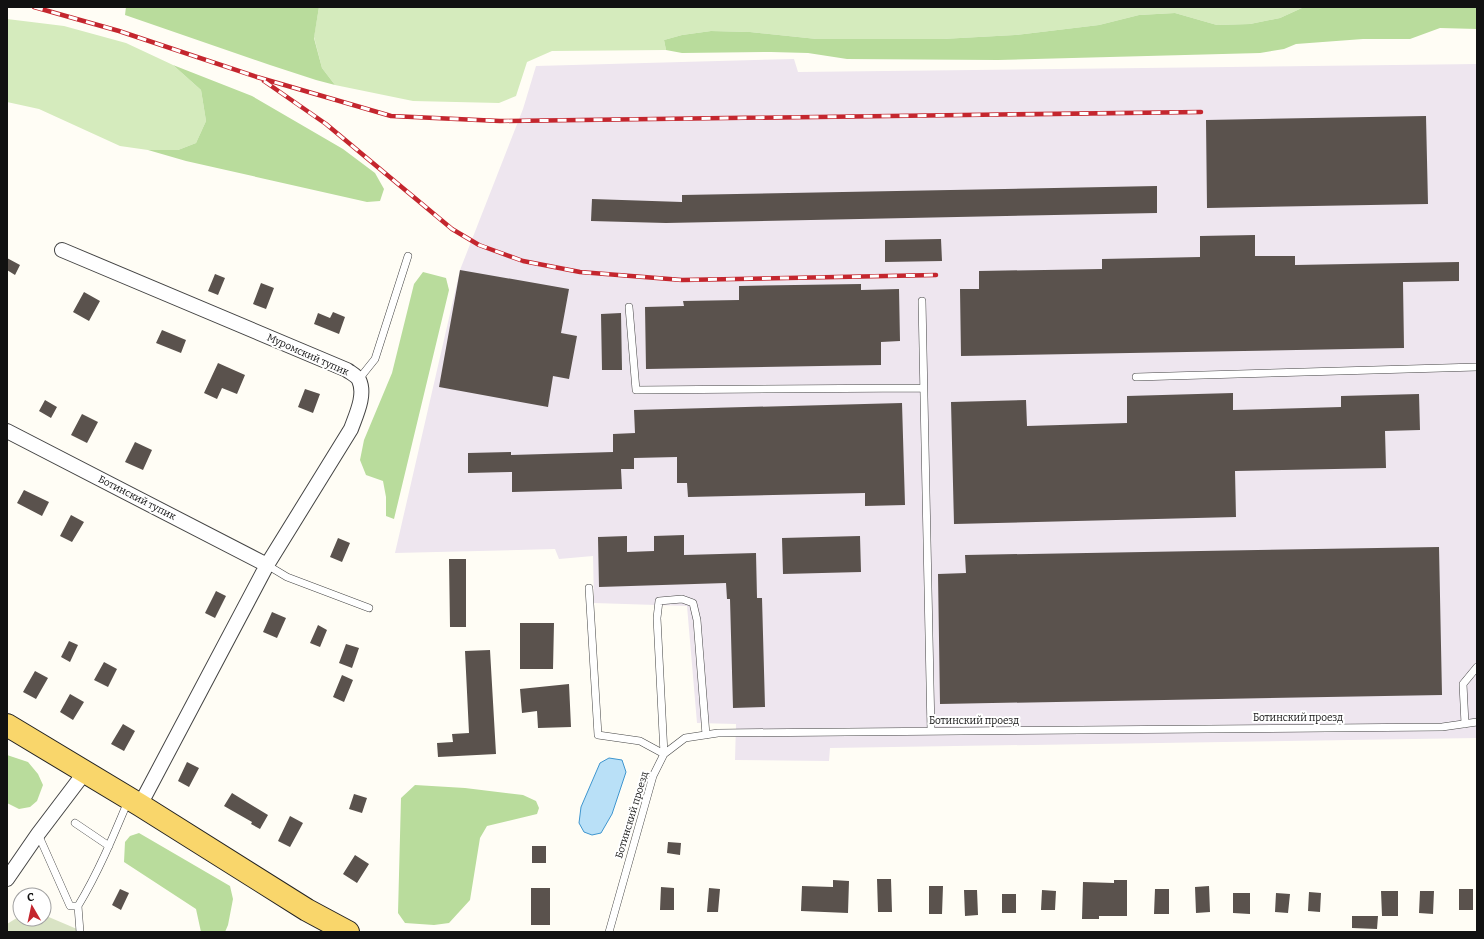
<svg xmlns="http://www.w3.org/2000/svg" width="1484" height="939" font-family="Bitter,serif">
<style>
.industrial{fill:#eee6ef}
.green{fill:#d5ebbd}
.forest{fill:#b9dc9c}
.cemetery{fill:#d9e3c4}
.water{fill:#b9e0f7;stroke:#3f96cf}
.building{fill:#5a524d}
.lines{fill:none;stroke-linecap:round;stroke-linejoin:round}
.lane-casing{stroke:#444;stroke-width:8}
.street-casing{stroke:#444;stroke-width:16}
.primary-casing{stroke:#222;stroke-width:24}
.lane{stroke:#fff;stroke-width:7}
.street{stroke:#fff;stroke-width:14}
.primary{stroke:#f9d66b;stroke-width:22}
.rail-casing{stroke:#c4262e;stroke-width:4.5}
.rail{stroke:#fff;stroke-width:3;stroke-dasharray:9;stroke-linecap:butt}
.labels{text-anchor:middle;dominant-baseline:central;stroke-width:4;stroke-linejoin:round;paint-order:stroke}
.street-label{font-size:10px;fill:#111;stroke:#fff}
</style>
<rect width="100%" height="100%" fill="#fffdf5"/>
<path class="industrial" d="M794,59L798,72L1477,64V738L830,748L829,761L735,760L736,724L697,723L687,606L594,603L593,556L559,559L555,549L395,553L460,270L523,109L536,66Z"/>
<path class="green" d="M319,7H1304L1280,18L1250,24L1217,25L1175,13L1139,15L1099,25L1015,35L942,39H817L750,32L711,31L682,35L664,40L666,50L552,51L527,62L516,96L499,103L413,101L335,85L322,68L314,37Z
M7,19L64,26L126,43L173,65L201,90L206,121L196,143L178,150H148L120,146L39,109L7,102Z"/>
<path class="forest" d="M126,7H319L314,38L322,68L335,85L316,80L270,65L125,15Z
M1304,7H1477V29L1440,28L1410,39H1363L1296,44L1284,49L1260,53L998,60L847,59L808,53L771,52L682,53L666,50L664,40L682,35L711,31L750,32L817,39H942L1015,35L1099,25L1139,15L1175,13L1217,25L1250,24L1280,18Z
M173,65L252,96L343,149L375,173L384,189L380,201L367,202L186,161L148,150H178L196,143L206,121L201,90Z
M423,272L446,278L449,290L394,519L386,516V497L383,481L366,475L360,460L364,440L392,373L414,284Z
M7,755L28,762L38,774L43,785L37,801L30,807L19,809L7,803Z
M415,785L465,788L523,795L536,801L539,808L537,814L487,826L480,838L470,900L449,923L434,925L405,923L398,913L401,798Z
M139,833L230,886L233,899L228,925L225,932H201L196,909L124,862L125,842L130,836Z"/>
<path class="cemetery" d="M44,915L84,932H7V924L20,916V919H44Z"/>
<path class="water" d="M609,758L622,760L626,772L612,814L601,833L592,835L584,832L579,823L581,807L600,763Z"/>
<path class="building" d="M1426,116L1428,204L1207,208L1206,120Z
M1157,186V213L666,223L591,221L592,199L682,202V195Z
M1255,235V256H1295V265L1459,262V281L1403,282L1404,348L961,356L960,289H979V271L1102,269V259L1200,257V236Z
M941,239L942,261L885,262V240Z
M7,258L20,265L15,275L7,270Z
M460,270L569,289L561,333L577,336L569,379L553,376L548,407L439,387Z
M215,274L225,278L218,295L208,291Z
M261,283L274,288L266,309L253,304Z
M861,284V290L899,289L900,341L881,342V365L646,369L645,307L684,306L683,301L739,300V286Z
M84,292L100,301L89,321L73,312Z
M333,312L345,317L339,334L314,324L318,313L330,318Z
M621,313L622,370H602L601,314Z
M162,330L186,340L181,353L156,343Z
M218,363L245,375L237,394L222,388L217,399L204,393Z
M305,389L320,394L313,413L298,407Z
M1233,393V410L1341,407V396L1419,394L1420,430L1385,431L1386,468L1235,471L1236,517L954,524L951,402L1026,400L1027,426L1127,423V396Z
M45,400L57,407L51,418L39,411Z
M902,403L905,505L865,506V493L688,497L687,483H677V457L634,458V469H621L622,489L512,492V472L468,473V453L511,452V455L613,452V434L635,433L634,410Z
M82,414L98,422L87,443L71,435Z
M135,442L152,450L143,470L125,462Z
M24,490L49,502L42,516L17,503Z
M71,515L84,522L72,542L60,536Z
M684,535V555L756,553L757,598H762L765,707L733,708L730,599H727L726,583L599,587L598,537L627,536V552L654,551V536Z
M860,536L861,572L783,574L782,538Z
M338,538L350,543L342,562L330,557Z
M1439,547L1442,695L940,704L938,574L966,573L965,555Z
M449,559H466V627H450Z
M216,591L226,596L215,618L205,613Z
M272,612L286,618L277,638L263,632Z
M520,623H554L553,669H520Z
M318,625L327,630L320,647L310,643Z
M69,641L78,645L70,662L61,657Z
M346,644L359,648L352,668L339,663Z
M490,650L496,754L438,757L437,743L453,742L452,734L469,733L465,651Z
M104,662L117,669L108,687L94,680Z
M35,671L48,678L36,699L23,692Z
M342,675L353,680L344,702L333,697Z
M569,684L571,727L538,728L537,711L522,713L520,689Z
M70,694L84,702L73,720L60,712Z
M123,724L135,731L124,751L111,744Z
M187,762L199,768L189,787L178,781Z
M232,793L268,815L260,829L251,824L252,822L224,806Z
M354,794L367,798L362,813L349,809Z
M290,816L303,823L290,847L278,841Z
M668,842L681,843L680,855L667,853Z
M532,846H546V863H532Z
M355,855L369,864L357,883L343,874Z
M877,879H891L892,912H878Z
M833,880L849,881L848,913L801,911L802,886L833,887Z
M1114,880H1127V916H1099V919H1082L1083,882L1114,883Z
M929,886H943L942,914H929Z
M1209,886L1210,912L1196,913L1195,887Z
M661,887L674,888V910H660Z
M531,888H550V925H531Z
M709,888L720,889L718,912H707Z
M120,889L129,893L121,910L112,905Z
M1155,889H1169V914H1154Z
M1459,889H1473V910H1459Z
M964,890H977L978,915L965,916Z
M1042,890L1056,891L1055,910H1041Z
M1381,891H1398V916H1382Z
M1420,891H1434L1433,914L1419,913Z
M1309,892L1321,893L1320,912L1308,911Z
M1233,893H1250V914L1233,913Z
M1276,893L1290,894L1288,913L1275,912Z
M1002,894H1016V913H1002Z
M1352,916H1378L1377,929L1352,928Z"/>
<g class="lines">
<defs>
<path id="lane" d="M922,301L931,731
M629,307L636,390L923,388
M1136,377L1477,367
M359,379L375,359L408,256
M267,565L287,577L369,608
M589,588L598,735L640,741L664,754L657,618L659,601L682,599L693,603L697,620L706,735
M1465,724L1463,684L1477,667
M75,823L109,846
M38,834L70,906H78C98,873 113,837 128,801
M78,906L80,932
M609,932L653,776L664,754L685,738L718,733L1442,727L1477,722"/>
<path id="street" d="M62,250L347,370C351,373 357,376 359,380C366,395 356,415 351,429L267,565L140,805
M7,431L267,565
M7,879L38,834L85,772"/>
<path id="primary" d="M7,725L140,805L307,910L348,932"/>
</defs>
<use href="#lane" class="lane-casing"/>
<use href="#street" class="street-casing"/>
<use href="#primary" class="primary-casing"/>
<use href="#lane" class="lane"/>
<use href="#street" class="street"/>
<use href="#primary" class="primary"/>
<defs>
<path id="rail" d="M34,7L119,31L257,77L391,116L500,121L1201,112
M264,81L326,124L452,229L479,245L523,261L580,272L682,280L936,275"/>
</defs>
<use href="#rail" class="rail-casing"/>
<use href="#rail" class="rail"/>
</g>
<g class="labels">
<g class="street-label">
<text transform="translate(308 355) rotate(24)">Муромский тупик</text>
<text transform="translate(137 498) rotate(27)">Ботинский тупик</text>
<text x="1298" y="718">Ботинский проезд</text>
<text x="974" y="721">Ботинский проезд</text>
<text transform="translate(632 815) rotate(-73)">Ботинский проезд</text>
</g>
</g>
<rect width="1484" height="939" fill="none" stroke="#111111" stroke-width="16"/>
<g transform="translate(32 907) rotate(351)"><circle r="19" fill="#ffffff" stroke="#a0a0a0"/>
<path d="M0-3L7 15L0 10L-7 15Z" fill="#c4262e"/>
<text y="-6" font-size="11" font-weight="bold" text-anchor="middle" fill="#111111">С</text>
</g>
</svg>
